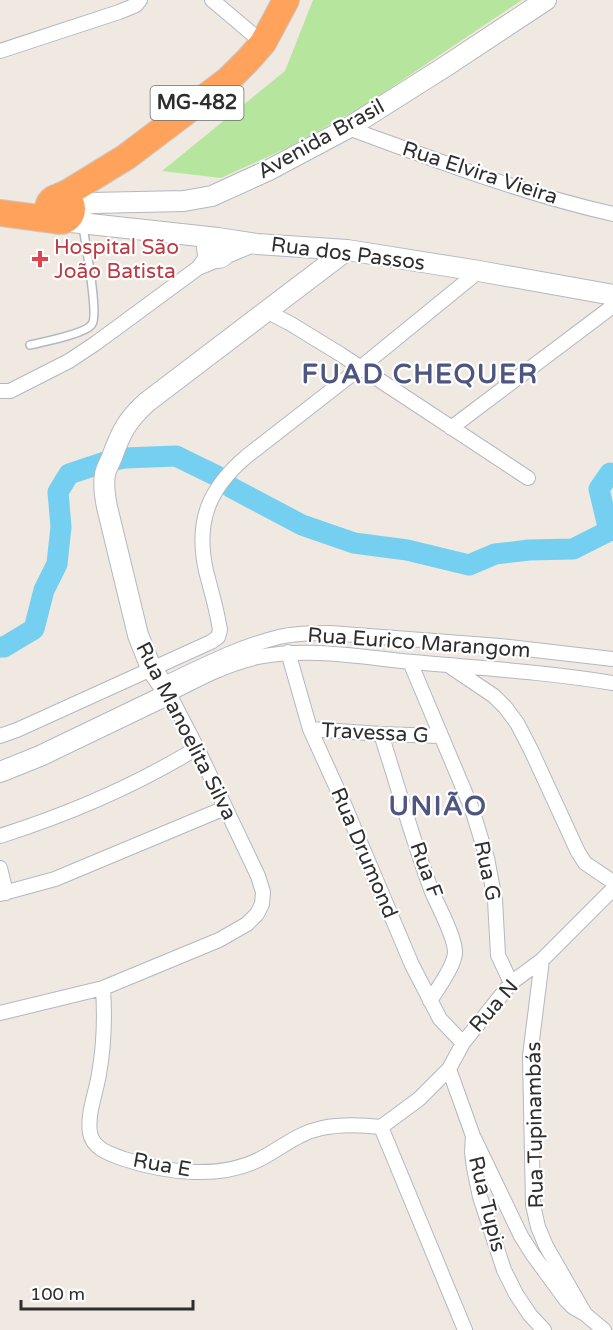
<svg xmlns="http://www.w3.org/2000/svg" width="613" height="1330" font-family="'Varela Round',sans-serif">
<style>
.green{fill:#b6e59e}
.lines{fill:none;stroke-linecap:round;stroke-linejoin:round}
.river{stroke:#75cff0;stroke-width:21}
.lane-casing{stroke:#b4b7c1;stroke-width:10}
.street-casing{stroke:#b4b7c1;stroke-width:16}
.secondary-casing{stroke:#b4b7c1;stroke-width:22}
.highway-casing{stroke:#c9c9c9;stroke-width:28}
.lane{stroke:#fff;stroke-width:7}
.street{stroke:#fff;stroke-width:14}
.secondary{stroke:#fff;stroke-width:20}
.highway{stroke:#ffa35c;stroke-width:26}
.health-dot{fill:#e0444e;stroke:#fff;stroke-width:2}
.labels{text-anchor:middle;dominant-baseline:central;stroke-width:4.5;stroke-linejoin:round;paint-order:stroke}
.shield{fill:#fff;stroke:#6d6d6d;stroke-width:1.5}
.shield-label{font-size:20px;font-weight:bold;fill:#2e2e2e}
.street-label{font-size:21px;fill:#2e2e2e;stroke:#fff}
.health-label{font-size:21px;fill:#be3a42;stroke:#fff;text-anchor:start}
.district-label{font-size:27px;font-weight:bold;letter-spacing:1.5px;fill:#4d5680;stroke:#fff}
</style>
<rect width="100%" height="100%" fill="#efe9e1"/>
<path class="green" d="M313,0H522L362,107L287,148L221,178L162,171L285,71Z"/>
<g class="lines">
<path class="river" d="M0,647H4L34,629L44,590L57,564L61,527L58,492L69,474L105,462L125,458L176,456L217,476L232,488L302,525L354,543L407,550L469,565L495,554L529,550L573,549L609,531L599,489L610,473L613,475"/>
<defs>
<path id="lane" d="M30,345C42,342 86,334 92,324C99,314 85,242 83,226"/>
<path id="street" d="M212,0L263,43
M0,51L119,12L136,5L140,0
M348,128C436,160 521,193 613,214
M192,236L203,241C210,252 205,259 198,268
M266,311L291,324L340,354L528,478
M0,391H10L69,361L96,343L198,268L256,244
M451,428L613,306
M288,652L310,729L344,804L412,965L440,1019L463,1043
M410,662L472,809L487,858L495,900L498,955L511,983
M451,667L494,696L505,707L517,723L531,750L578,852L585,863L613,882
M162,685C200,667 238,647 279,637C295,633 313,633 330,633L500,646L613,659
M310,729L381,734L440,736
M381,734C398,787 413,841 432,892C439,908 455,937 455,952C455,966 437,989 430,1001
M0,736L17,730L211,642L218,637L220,630C217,610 211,590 206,571C195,521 209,488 247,456L360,368L479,271
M0,836C69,814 135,786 197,748
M0,868L6,893
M0,894L55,879L225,808
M542,960L530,1056L533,1205L538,1227L546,1246L585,1314
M103,988C105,1018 104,1046 99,1074C96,1093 87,1114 90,1133C93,1149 110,1154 124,1159C167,1173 221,1180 262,1158C283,1147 298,1133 322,1128C342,1124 362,1125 381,1127
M0,1013L103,988L219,940L247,924L257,914L262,904L263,892L258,876L197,748L169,694C198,679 226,664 258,657C310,647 360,657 413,662C479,668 547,672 613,683
M449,1069L473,1136L472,1152L474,1168L480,1197L504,1270L516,1294L530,1315L544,1330
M381,1127L419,1099L449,1069L463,1043L511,983L542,960L613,889
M381,1127L465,1330
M474,1138L521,1236L533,1255L566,1300L573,1307L585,1314L604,1330"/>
<path id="secondary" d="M72,208L92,203L184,201L212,196L269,170L348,128L443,68L546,0
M62,221L218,238L257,244L347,250L479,271L613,295
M207 248a10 10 0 1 1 20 0a10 10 0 1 1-20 0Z
M0,772L40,756L169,694L151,668L138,635L107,507C105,497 103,485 105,474C106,469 110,462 112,457C121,432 127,420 147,402L347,250"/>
<path id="highway" d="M58,197L69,192L126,157L228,80L248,60L263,43L286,0
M48 209a12 12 0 1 1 24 0a12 12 0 1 1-24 0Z
M0,213L54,220"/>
</defs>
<use href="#lane" class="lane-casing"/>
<use href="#street" class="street-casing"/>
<use href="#secondary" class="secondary-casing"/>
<use href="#highway" class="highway-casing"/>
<use href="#lane" class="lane"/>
<use href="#street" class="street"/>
<use href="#secondary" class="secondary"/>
<use href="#highway" class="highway"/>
</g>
<path class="health-dot" d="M37 250h6v6h6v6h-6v6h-6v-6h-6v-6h6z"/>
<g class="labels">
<rect class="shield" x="150.5" y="86" width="93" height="34" rx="4.5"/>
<g class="shield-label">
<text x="197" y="103">MG-482</text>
</g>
<g class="street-label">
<text transform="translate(321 139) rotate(-29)">Avenida Brasil</text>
<text transform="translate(480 173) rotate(18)">Rua Elvira Vieira</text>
<text transform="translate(348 254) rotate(7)">Rua dos Passos</text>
<text transform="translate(419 643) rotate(4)">Rua Eurico Marangom</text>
<text transform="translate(186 731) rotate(63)">Rua Manoelita Silva</text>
<text transform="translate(375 733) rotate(3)">Travessa G</text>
<text transform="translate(364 853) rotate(67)">Rua Drumond</text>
<text transform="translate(426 870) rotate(70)">Rua F</text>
<text transform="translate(487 871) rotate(78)">Rua G</text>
<text transform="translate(494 1006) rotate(-49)">Rua N</text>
<text transform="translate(535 1125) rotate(-91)">Rua Tupinambás</text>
<text transform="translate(162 1165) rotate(10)">Rua E</text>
<text transform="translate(487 1204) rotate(76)">Rua Tupis</text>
</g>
<g class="health-label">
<text x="54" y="247">Hospital São<tspan x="54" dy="24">João Batista</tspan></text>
</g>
<g class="district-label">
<text x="420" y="374">FUAD CHEQUER</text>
<text x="438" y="806">UNIÃO</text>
</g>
</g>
<path d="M21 1300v9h172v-9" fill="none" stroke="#2e2e2e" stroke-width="3"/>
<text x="30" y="1300" font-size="18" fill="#2e2e2e" stroke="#ffffff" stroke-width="4.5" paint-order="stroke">100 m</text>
</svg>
